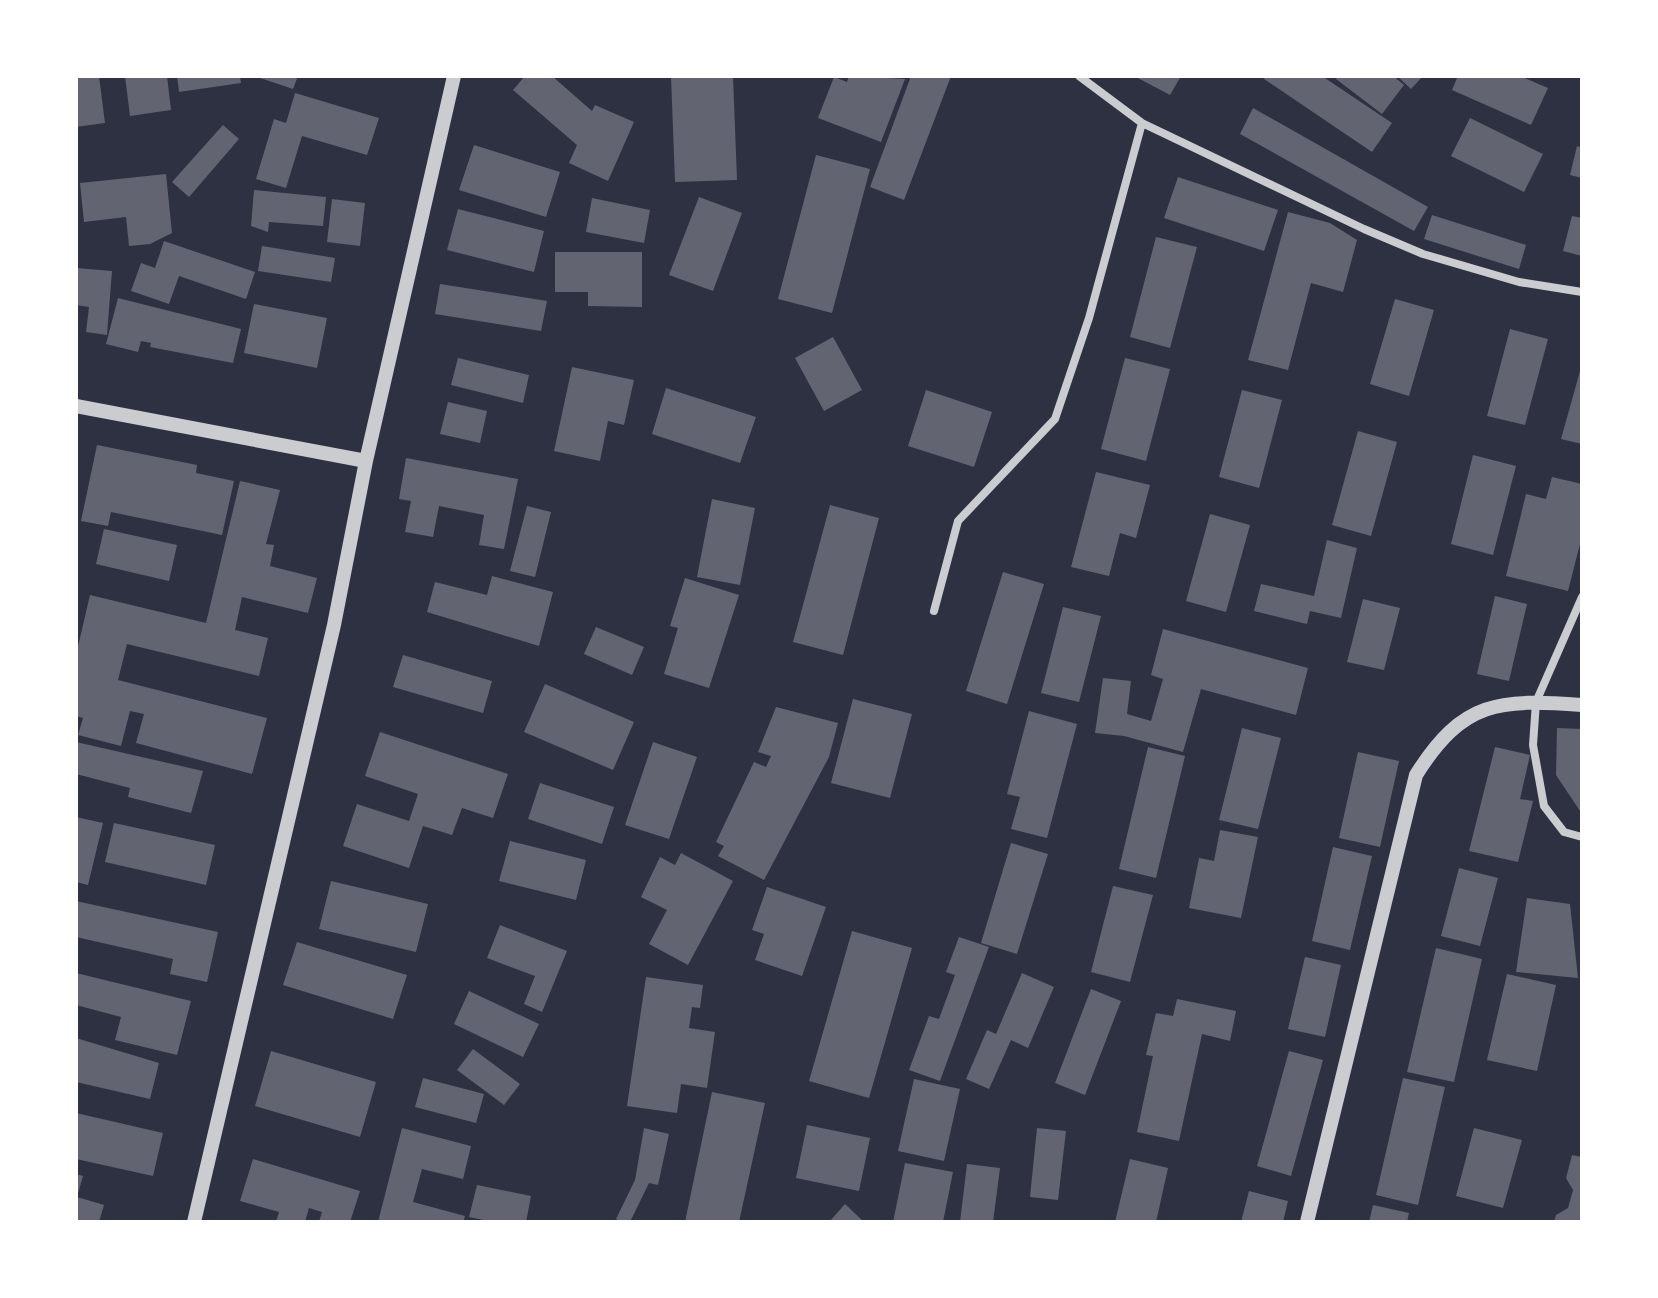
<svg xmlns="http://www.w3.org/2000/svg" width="1658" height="1298" font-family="'Roboto Condensed',sans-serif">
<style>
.building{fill:#626471}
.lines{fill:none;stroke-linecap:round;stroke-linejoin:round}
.minor{stroke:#caccd0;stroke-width:8}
.tertiary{stroke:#caccd0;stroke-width:14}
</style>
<rect width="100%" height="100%" fill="#2d3142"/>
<path class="building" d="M76,76H99L105,123L76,127Z
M125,76H167L171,110L130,116Z
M177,76H240L241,83L179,92Z
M254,76H298L293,89Z
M525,76H552L592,111L595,105L634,122L608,181L569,163L577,145L513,90Z
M671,76H733L737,180L675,182Z
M849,76L905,79L881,142L818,118L834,77L847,82Z
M911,76H951L904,200L870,187Z
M1134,76H1181L1170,95Z
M1265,76H1322L1392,123L1372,152L1264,79Z
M1338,76H1393L1404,85L1382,114L1336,79Z
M1397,76H1423L1411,89Z
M1458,76H1520L1548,88L1531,125L1452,90Z
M295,93L379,118L367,155L302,136L286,188L256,179L274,119L286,123Z
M1253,108L1428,207L1414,231L1240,134Z
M1470,118L1543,154L1524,192L1451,156Z
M223,125L239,139L189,197L172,182Z
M474,145L560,172L546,217L459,190Z
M1577,146L1582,148V178L1570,175Z
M816,155L870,169L832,313L778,299Z
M166,174L172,233L150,244L129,246L126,217L84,222L80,183Z
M1178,177L1278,210L1264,251L1164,218Z
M254,190L326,197L323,226L269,222L268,232L251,226Z
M699,197L742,213L713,291L669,275Z
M592,198L650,210L644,243L586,232Z
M332,199L365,203L360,246L327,242Z
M458,209L544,231L534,272L447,250Z
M1288,212L1330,223L1357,240L1343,292L1311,283L1288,370L1248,360Z
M1432,215L1526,245L1519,269L1424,239Z
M1572,216L1582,218V256L1563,251Z
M1156,237L1197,247L1170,348L1130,337Z
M164,241L255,272L246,299L179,276L169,304L131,291L141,263L155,268Z
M262,246L335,258L331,282L258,271Z
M555,252H642V307L588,306V292H555Z
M76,268L112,271L107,335L86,332L89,307L76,305Z
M440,284L547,301L541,331L435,314Z
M118,298L241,329L233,363L150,347L151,343L141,341L138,352L106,344Z
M1395,299L1434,310L1409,396L1370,384Z
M254,304L327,318L317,368L244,353Z
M1510,329L1548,339L1525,425L1487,416Z
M833,337L862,390L824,411L795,358Z
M458,358L529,375L523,403L451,385Z
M1125,358L1170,369L1146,461L1101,449Z
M1582,364V444L1561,439Z
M572,367L634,380L624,425L608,421L600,461L554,451Z
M666,388L756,417L740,463L652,434Z
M926,390L992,412L974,467L908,446Z
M1242,390L1282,400L1259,488L1219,477Z
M448,402L487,411L480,443L440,434Z
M1358,431L1397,442L1371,536L1332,525Z
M97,445L197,465L196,473L234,481L222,535L111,512L108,526L81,521Z
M1473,455L1516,466L1493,555L1451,544Z
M406,458L518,479L504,549L479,545L484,515L439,506L433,537L405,532L411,501L399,499Z
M1096,472L1150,485L1136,538L1120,533L1109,576L1071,567Z
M1552,477L1582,484V536L1568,591L1506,576L1526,494L1546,499Z
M240,481L280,490L266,544L274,545L270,566L317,578L308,613L242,597L235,630L268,638L259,676L127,644L118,680L267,718L252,774L136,743L144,714L130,711L121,746L78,735L83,718L76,716V655L90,595L206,623Z
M712,499L755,508L740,585L697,577Z
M830,505L879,518L843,655L793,642Z
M527,506L551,512L535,577L510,571Z
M1210,514L1250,525L1226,612L1186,601Z
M104,529L177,545L169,581L96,564Z
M1327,540L1357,548L1341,618L1310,611L1307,624L1254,611L1261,584L1314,596Z
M1003,572L1044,584L1007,704L966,691Z
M492,576L553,592L539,646L427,612L435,582L487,595Z
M685,578L739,595L709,688L664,674L678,628L670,626Z
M1495,596L1527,604L1509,681L1477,674Z
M1363,599L1400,608L1384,670L1347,662Z
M1063,607L1101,616L1079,702L1041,693Z
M596,627L644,647L632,675L584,654Z
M1163,629L1308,668L1296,715L1201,689L1183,752L1124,736L1095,733L1103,678L1131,681L1127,714L1151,721L1163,679L1151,675Z
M403,655L492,681L483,713L393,687Z
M545,684L634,722L613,770L524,732Z
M853,699L912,714L890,798L831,783Z
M776,707L838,723L829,757L764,880L718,856L724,846L716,842L754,762L766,767L771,756L758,752Z
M1029,711L1077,724L1047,838L1011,829L1020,797L1007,794Z
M1242,728L1281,738L1258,829L1219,820Z
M1557,728L1582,729V814L1556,775Z
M380,732L508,774L493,818L462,808L452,835L423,826L409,868L343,846L357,804L409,821L418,794L365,776Z
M76,742L203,771L191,813L128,797L130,788L76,774Z
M653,742L697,757L669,839L625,825Z
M1148,747L1185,756L1156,878L1119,869Z
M1495,747L1530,755L1520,799L1533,801L1518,862L1469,851Z
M1358,752L1399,761L1380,847L1339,838Z
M540,783L614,807L602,844L528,819Z
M76,817L103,823L88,885L76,882Z
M114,823L215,845L206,885L105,862Z
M1220,830L1258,837L1241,918L1189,908L1199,858L1214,861Z
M510,841L586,860L576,900L499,881Z
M1011,843L1048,854L1017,954L981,943Z
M1333,847L1372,856L1350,950L1312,941Z
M681,853L733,881L688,965L649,944L667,910L641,897L660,857L675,865Z
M1459,868L1498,878L1480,946L1441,936Z
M331,881L428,904L416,952L319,929Z
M1113,886L1153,895L1130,982L1091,972Z
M767,887L826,907L802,976L755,960L764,934L752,930Z
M1527,898L1570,904L1578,978L1516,972Z
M76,901L218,932L207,982L170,974L173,959L76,937Z
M500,925L567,951L542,1012L524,1004L535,976L487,958Z
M852,931L912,948L869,1098L809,1081Z
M959,937L989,947L940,1081L909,1070L929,1016L939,1019L955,975L946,972Z
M297,942L407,975L393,1019L283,985Z
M1436,948L1482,959L1454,1082L1407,1072Z
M1305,957L1341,965L1325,1037L1288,1029Z
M76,973L191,1001L177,1055L115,1040L121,1017L76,1005Z
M1022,973L1054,987L1028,1048L1011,1040L989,1089L966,1079L987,1030L996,1034Z
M1507,974L1556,985L1537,1071L1487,1060Z
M646,977L703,985L700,1008L692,1007L689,1028L715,1032L707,1088L681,1084L677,1113L627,1106Z
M1091,989L1121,1001L1085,1095L1055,1083Z
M469,991L539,1024L523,1057L454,1024Z
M1177,999L1236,1011L1230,1041L1202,1034L1179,1141L1137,1132L1153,1056L1146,1055L1156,1013L1173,1016Z
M76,1038L159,1063L150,1099L76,1082Z
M473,1049L520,1084L504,1105L457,1070Z
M271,1051L376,1082L360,1137L255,1106Z
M1289,1051L1323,1060L1291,1176L1257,1166Z
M423,1078L484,1094L476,1123L415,1107Z
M1403,1078L1445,1087L1418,1205L1376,1195Z
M914,1079L960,1089L944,1161L898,1151Z
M712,1092L765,1103L739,1222H685Z
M76,1113L163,1133L153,1176L76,1159Z
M807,1125L870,1138L859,1191L796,1178Z
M402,1128L471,1146L463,1179L422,1169L413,1202L465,1216L463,1222H378Z
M644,1128L669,1134L658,1185L649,1183L630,1222H622L616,1219L635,1180Z
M1037,1128L1066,1131L1058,1200L1030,1197Z
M1474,1128L1522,1140L1503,1208L1456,1196Z
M1572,1155L1582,1157V1222H1554L1556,1215L1568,1208L1573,1190L1566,1178Z
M253,1159L360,1191L350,1222H319L322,1212L309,1208L305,1222H276L279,1212L240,1201Z
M1130,1159L1168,1168L1156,1222H1115Z
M905,1163L953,1172L943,1222H893Z
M967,1164L1000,1168L993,1222H960Z
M76,1174L83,1176L77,1197L104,1205L99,1222H76Z
M477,1185L531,1196L526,1222H493L469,1217Z
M1249,1191L1288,1201L1283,1222H1241Z
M845,1204L864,1222H829Z
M1373,1205L1409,1213L1407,1222H1369Z"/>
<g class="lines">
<path class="minor" d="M1079,76L1142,123L1364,229L1423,254L1519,282L1582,292
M1582,597L1536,702L1533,745L1544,806L1564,832L1582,837
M934,611L958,521L1055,419L1089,318L1142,123"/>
<path class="tertiary" d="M76,406L366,461
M194,1222L334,625L366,461L454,76
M1307,1222L1416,775C1463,700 1499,699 1582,705"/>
</g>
<rect width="1658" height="1298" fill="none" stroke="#ffffff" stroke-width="156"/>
</svg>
